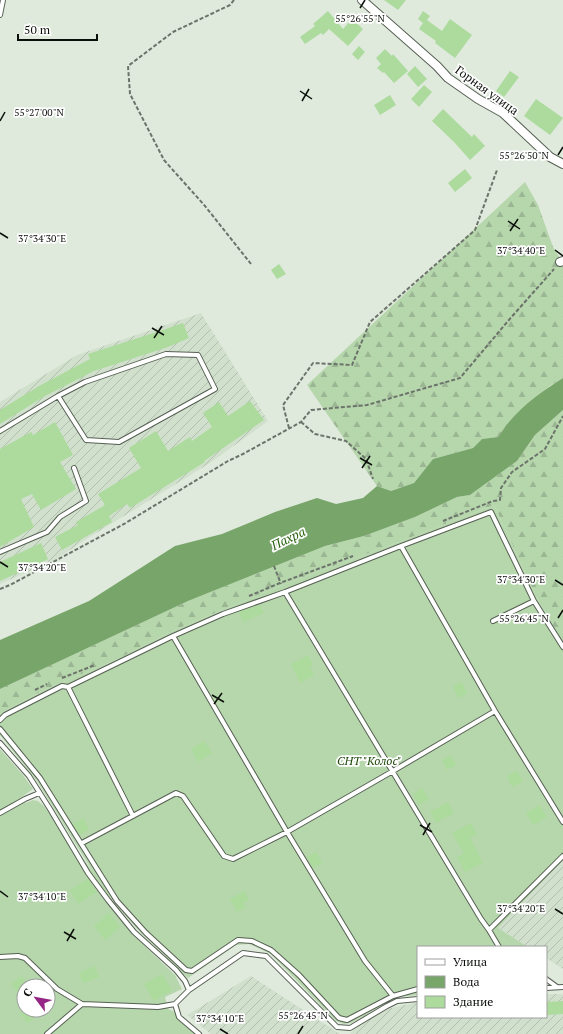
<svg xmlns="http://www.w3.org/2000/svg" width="563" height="1034" font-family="'PT Serif',serif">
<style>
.industrial{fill:url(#industrial-furrows)}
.forest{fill:url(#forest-firs)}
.garden{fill:#b6d6ac;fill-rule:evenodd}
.water{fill:#78a56a}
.building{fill:#acdb9d}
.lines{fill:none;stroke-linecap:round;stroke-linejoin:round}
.lane-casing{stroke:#576054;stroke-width:6}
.street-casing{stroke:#576054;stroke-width:10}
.path{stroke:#6c736a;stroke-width:2;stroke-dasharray:4 2;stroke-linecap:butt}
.lane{stroke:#fff;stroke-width:4}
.street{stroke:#fff;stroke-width:8}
.ticks{fill:none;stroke:#0b0f0a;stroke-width:1.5}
.labels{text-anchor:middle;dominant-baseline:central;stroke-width:3.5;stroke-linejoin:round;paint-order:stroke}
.street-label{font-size:12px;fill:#0b0f0a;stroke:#fff}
.park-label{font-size:12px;font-style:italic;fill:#1d490a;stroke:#fff}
.water-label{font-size:13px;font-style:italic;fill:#296310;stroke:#fff}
.ticks-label{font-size:10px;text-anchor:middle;fill:#0b0f0a;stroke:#fff;stroke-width:3.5;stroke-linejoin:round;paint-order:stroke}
</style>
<defs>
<pattern id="industrial-furrows" width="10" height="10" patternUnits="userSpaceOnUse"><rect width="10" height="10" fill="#d1e0cc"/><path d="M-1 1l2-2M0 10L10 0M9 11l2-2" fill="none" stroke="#b2bfae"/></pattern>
<pattern id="forest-firs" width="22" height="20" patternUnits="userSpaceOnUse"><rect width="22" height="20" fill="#b6d6ac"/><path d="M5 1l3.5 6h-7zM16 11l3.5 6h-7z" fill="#9bb693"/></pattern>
</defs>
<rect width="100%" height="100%" fill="#dfeadc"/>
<path class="industrial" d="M201,313L268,421L210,463L85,540L53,561L0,584V402L77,355Z
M563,859V969L546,958V947H528L498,928Z
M251,976L340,1034H211L187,1015Z
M546,994H563V1034H350L365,1014L418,1002V1017H546Z"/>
<path class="forest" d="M525,182L538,205L553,247L563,263V378L551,385L509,422L498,437L482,439L473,448L433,459L414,483L391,491L377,486L307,385Z
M563,410V642L537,598L494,505L399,542L282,585L170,632L120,658L44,690L2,712L0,714V689L188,601L325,546L364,536L415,517L457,497L470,495L517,461L535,435Z"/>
<path class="garden" d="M494,505L537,598L563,642V860L498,928L528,947H418V995L397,997L351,1023L344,1024L336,1021L271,954L249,944L236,945L188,978L139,931L115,904L109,895L132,934L175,975L182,989L165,997L168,1009L173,1011L180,1021L196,1034H0V749L23,775L33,789L23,796L26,803L33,800L38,801L44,806L93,872L37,781L0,735V714L2,712L44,690L120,658L170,632L282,585L399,542ZM24,986H48V1010H24Z"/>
<path class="water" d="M563,378V410L535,435L517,461L470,495L457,497L415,517L364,536L325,546L188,601L0,689V640L89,601L175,546L222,534L275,512L317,498L336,504L363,498L377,486L391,491L414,483L433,459L473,448L482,439L498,437C502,432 505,426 509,422C524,404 544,390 563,378Z"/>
<path class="building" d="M384,0H406L398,10Z
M328,11L343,29L352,19L363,29L348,46L329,29L323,35L321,33L305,44L300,37L315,26L313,24Z
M423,11L430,16L427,20L442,31L450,19L472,35L455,58L435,43L436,41L419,29L423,23L418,19Z
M359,46L365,52L358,60L352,54Z
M385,49L392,56L393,54L408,71L394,83L384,72L383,73L377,68L381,64L376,58Z
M415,66L427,79L418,87L407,74Z
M510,71L519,77L504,97L496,91Z
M424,85L432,92L419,107L411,99Z
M390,95L396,105L380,115L374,105Z
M536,99L563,118L550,135L524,116Z
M443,109L472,137L474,134L485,146L470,160L454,142L432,121Z
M465,169L472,178L455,192L448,183Z
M279,264L286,274L277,279L271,270Z
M183,323L189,338L168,347L94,371L45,396L0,424V410L39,386L90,359L88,354L163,330Z
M250,401L264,420L204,461L205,462L130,508L127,504L109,516L112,522L62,550L55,537L78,525L76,522L105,505L98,494L141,468L129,448L156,431L168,451L190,437L192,441L212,427L203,413L219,402L228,416Z
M55,422L73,455L60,462L76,489L41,510L32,494L21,499L34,527L0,547V449L31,432L33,435Z
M41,543L48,559L0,581V562Z
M260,605L264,613L243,622L239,612Z
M308,655L313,665L310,667L314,675L300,683L291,664Z
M462,682L467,693L458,698L453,686Z
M204,741L212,753L198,762L191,749Z
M451,755L456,765L447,770L442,760Z
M517,771L523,782L512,787L507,776Z
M422,788L429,799L419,805L413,794Z
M448,802L454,813L436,823L430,812Z
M540,805L547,817L533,825L526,813Z
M83,818L89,829L80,835L73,824Z
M471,823L477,834L470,838L483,863L465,872L457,857L464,854L452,833Z
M316,852L322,863L313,868L307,857Z
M88,879L97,892L78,904L70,890Z
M245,891L249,900L243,903L246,907L237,912L230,899Z
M109,913L120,927L105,940L94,926Z
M95,966L99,977L83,983L79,973Z
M162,974L172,990L154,1001L144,984Z
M21,976L28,986H24V1001L11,984Z
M563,1001V1014L546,1015V1002Z
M25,1010H44L28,1023L20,1014Z"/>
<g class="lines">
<defs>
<path id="lane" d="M0,15L3,0
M0,431L58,396L85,382L166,354L198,355L215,389L119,442L86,440L58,396
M401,546L495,711L563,822
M0,552L47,532L60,517L86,501L74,468
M285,592L481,919L489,930L499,947
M493,621L534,601
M173,636L287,832L365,961L393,996
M68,687L133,816
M0,720L5,715L62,686L68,687L173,636L223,614L285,592L401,546L491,512L534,601L563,647
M0,729L40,778L117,901L146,933L186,970L192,971L238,940L252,941L271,950L299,975L339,1018L347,1020L393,996L418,989
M0,743L29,776L50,809L88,873L108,900L134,932L176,970L185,981L189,990
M0,813L25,799L39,793
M82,843L176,793L183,796L224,856L233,859L287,832L393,771L495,711
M489,930L563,856
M0,957L18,956L25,958L57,989L82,1004L158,1007L175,1004L189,990L243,953L266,956L337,1027L350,1028L387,1006L397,1001L418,999
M546,979L557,987
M546,988L563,987
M175,1004L179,1017L199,1034
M47,1034L82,1004"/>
<path id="street" d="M362,0L437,66L448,78L478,99L503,113L550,157L563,164
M560,262L563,261"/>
</defs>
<use href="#lane" class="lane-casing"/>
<use href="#street" class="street-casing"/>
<path class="path" d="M234,0L230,5L173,32L128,66L130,94L164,160L205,206L251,264
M301,422L315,434L346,441L366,459L373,479
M289,428L283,405L313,363L352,365L370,322L475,230L497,170
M443,521L493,501L500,500L501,488L512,472L545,449L563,416
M274,566L281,584
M0,589L10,585L124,524L228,461L243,454L301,422L311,410L367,405L460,378L508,321L554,269
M249,596L280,583L353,556
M62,678L95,665
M35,690L47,684"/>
<use href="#lane" class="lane"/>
<use href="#street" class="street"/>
</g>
<path class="ticks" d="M360,8L365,0M300,91L312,99M302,101L309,89M0,121L5,112M558,155L563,147M508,221L520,229M510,231L518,219M0,233L8,238M555,250L563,256M152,328L164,335M154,338L162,326M360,458L372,465M362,468L370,456M0,562L8,567M555,580L563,585M558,618L563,610M212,695L224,702M214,704L222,693M420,825L432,832M423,835L430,823M0,891L8,897M555,909L563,914M64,932L76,939M67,941L74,929M220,1029L228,1034M298,1034L303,1026"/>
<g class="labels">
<g class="street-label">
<text transform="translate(487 90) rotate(36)">Горная улица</text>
</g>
<g class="park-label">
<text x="369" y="760">СНТ "Колос"</text>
</g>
<g class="water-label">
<text transform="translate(288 538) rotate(-26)">Пахра</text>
</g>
</g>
<g class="ticks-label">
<text x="360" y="22">55°26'55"N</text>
<text x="39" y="116">55°27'00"N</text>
<text x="524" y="159">55°26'50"N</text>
<text x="42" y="242">37°34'30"E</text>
<text x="521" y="254">37°34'40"E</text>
<text x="42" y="571">37°34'20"E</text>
<text x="521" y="583">37°34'30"E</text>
<text x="524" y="622">55°26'45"N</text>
<text x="42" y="900">37°34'10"E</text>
<text x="521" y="912">37°34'20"E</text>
<text x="303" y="1019">55°26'45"N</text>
<text x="220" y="1022">37°34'10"E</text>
</g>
<rect x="417" y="946" width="130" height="72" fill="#ffffff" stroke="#9d9f9d"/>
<rect x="425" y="959" width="20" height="6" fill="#ffffff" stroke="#9d9f9d"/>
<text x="453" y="966" font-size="12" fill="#0b0f0a">Улица</text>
<rect x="425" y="976" width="20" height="12" fill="#78a56a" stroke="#9d9f9d"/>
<text x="453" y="986" font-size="12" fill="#0b0f0a">Вода</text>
<rect x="425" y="996" width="20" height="12" fill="#acdb9d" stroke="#9d9f9d"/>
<text x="453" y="1006" font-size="12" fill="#0b0f0a">Здание</text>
<g transform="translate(36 998) rotate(302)"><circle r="19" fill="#ffffff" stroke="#9d9f9d"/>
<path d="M0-3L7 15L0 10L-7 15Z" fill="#962685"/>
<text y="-6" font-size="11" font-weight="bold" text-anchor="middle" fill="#0b0f0a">С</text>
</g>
<path d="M18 34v6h79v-6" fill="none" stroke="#0b0f0a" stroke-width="2"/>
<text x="24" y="34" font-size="12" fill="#0b0f0a" stroke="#ffffff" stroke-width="3" paint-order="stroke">50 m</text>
</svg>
